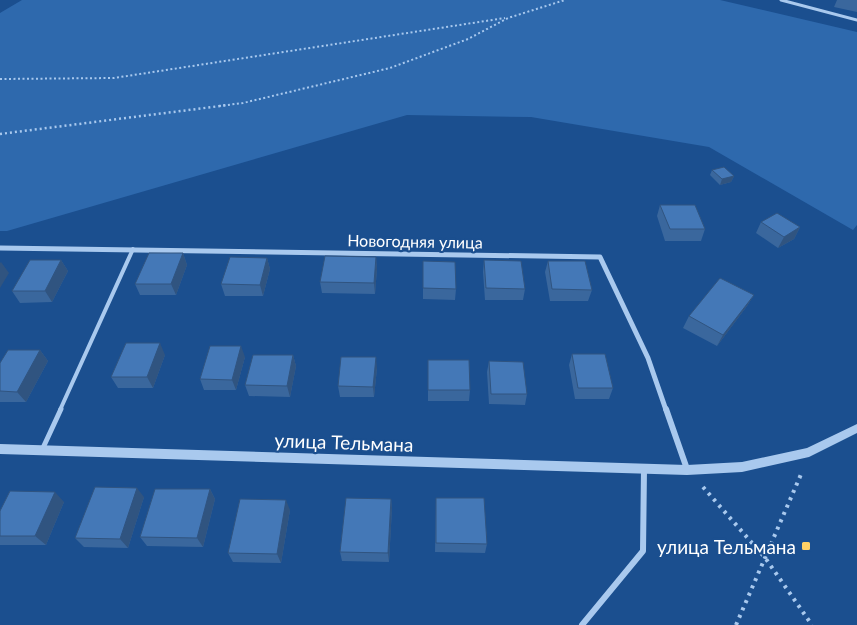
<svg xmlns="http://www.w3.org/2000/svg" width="857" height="625" font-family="Lato,sans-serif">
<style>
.green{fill:#2e69ad}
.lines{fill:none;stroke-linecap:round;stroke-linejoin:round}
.path-far2{stroke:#a9c9ee;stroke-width:2;stroke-dasharray:2 2.5;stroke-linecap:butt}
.path-far1{stroke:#a9c9ee;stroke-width:2.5;stroke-dasharray:2 3;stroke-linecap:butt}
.path{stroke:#a9c9ee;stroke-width:4;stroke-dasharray:3 5;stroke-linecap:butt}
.service-far1{stroke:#a9c9ee;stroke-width:4}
.service{stroke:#a9c9ee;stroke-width:5}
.minor-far2{stroke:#a9c9ee;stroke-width:3}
.minor-far1{stroke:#a9c9ee;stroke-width:5}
.minor{stroke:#a9c9ee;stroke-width:6}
.tertiary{fill:#a9c9ee;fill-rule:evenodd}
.wall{fill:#3a679d}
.shaded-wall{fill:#305480}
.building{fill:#4478b7;stroke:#305480}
.poi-dot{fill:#ffd166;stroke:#1b4f8f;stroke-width:2}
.labels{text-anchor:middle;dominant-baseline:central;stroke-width:4.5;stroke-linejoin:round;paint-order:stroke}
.street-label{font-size:16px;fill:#fff;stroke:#1b4f8f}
.near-street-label{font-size:19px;fill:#fff;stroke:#1b4f8f}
.near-poi-label{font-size:19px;fill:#fff;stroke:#1b4f8f;text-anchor:end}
</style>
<rect width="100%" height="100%" fill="#1b4f8f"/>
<path class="green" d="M22,0H720L857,32V225L853,230L709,147L531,117L407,115L7,231H0V13Z"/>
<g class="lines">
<path class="path-far2" d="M0,79L114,78L505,18
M219,106L243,103L390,68L468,39L508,18L565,0"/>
<path class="path-far1" d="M0,134L228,105"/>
<path class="path" d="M703,487L766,559L812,625
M736,625L802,472"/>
<path class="service-far1" d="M60,410L133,249"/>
<path class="service" d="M42,450L61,409"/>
<path class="minor-far2" d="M781,0L857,20"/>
<path class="minor-far1" d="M0,248L600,257L648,358L666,410"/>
<path class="minor" d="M666,409L687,469
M582,625L643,551L644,469"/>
<path class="tertiary" d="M857,424V433L809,457L742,472L687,475L0,454V444L687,465L742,462L807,448Z"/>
</g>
<path class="wall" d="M837,0H857V12L834,7Z
M712,170L734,176L731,182L720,185L710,175Z
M660,205L705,229L701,241H665L657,216Z
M761,222L800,227L794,239L778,248L756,233Z
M183,253L187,265L176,295H140L135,284Z
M376,257L377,269L375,294L322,293L320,282Z
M267,258L270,269L263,296H225L221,284Z
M61,260L68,271L52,302L20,303L12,291Z
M484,260L525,289L523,300H485L483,272Z
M548,261L592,290L588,301H550L545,272Z
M423,288L456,289L455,300L423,299Z
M754,295L747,306L717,346L683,328L689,316Z
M40,350L48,361L26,402H0V363Z
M572,354L613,388L609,399H575L569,365Z
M165,355L153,388H118L111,377Z
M293,355L296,366L290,397L249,396L245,385Z
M245,357L236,390H204L200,379Z
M428,360L470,390L469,401H428Z
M489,361L527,394L525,405L489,404L487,372Z
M377,368L374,397H340L338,386Z
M210,489L215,499L203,547L147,546L140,537Z
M144,497L128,548L84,547L75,538Z
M436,498L487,544L485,553L435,552Z
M391,499L392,508L389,562L342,561L340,552Z
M64,502L46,545H0V511Z
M290,510L281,563L233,562L228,553Z"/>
<path class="shaded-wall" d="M734,176L731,182L720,185L722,179Z
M800,227L794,239L778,248L784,237Z
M183,253L187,265L176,295L171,284Z
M376,257L377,269L375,294L374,283Z
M267,258L270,269L263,296L260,285Z
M61,260L68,271L52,302L45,291Z
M1,262L9,273L0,288V263Z
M754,295L747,306L717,346L723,335Z
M160,343L165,355L153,388L147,377Z
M241,346L245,357L236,390L232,380Z
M40,350L48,361L26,402L17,392Z
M293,355L296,366L290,397L287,386Z
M376,357L377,368L374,397L373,387Z
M137,488L144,497L128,548L120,539Z
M210,489L215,499L203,547L197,538Z
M55,492L64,502L46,545L35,536Z
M391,499L392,508L389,562L388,553Z
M286,500L290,510L281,563L277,554Z"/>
<path class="building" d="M724,167L734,176L722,179L712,170Z
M660,205H695L705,229H670Z
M777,213L800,227L784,237L761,222Z
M149,253H183L171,284H135Z
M325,256L376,257L374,283L320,282Z
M230,257L267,258L260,285L221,284Z
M30,260H61L45,291H12Z
M484,260L521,261L525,289L486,288Z
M423,261L455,262L456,289L423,288Z
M548,261H585L592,290L552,289Z
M720,278L754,295L723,335L689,316Z
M126,343H160L147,377H111Z
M210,346H241L232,380L200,379Z
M8,350H40L17,392L0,391V363Z
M572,354H605L613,388H578Z
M253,355H293L287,386L245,385Z
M341,357H376L373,387L338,386Z
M428,360H469L470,390H428Z
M489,361L523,362L527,394H491Z
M95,487L137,488L120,539L75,538Z
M155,489H210L197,538L140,537Z
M10,491L55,492L35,536H0V511Z
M346,498L391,499L388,553L340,552Z
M436,498H484L487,544L436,543Z
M240,499L286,500L277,554L228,553Z"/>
<rect class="poi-dot" x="801" y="541" width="10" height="10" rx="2.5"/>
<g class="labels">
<g class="street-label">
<text transform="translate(415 241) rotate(1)">Новогодняя улица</text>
</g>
<g class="near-street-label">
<text transform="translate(344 442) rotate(2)">улица Тельмана</text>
</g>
<g class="near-poi-label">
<text x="796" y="546">улица Тельмана</text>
</g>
</g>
</svg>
